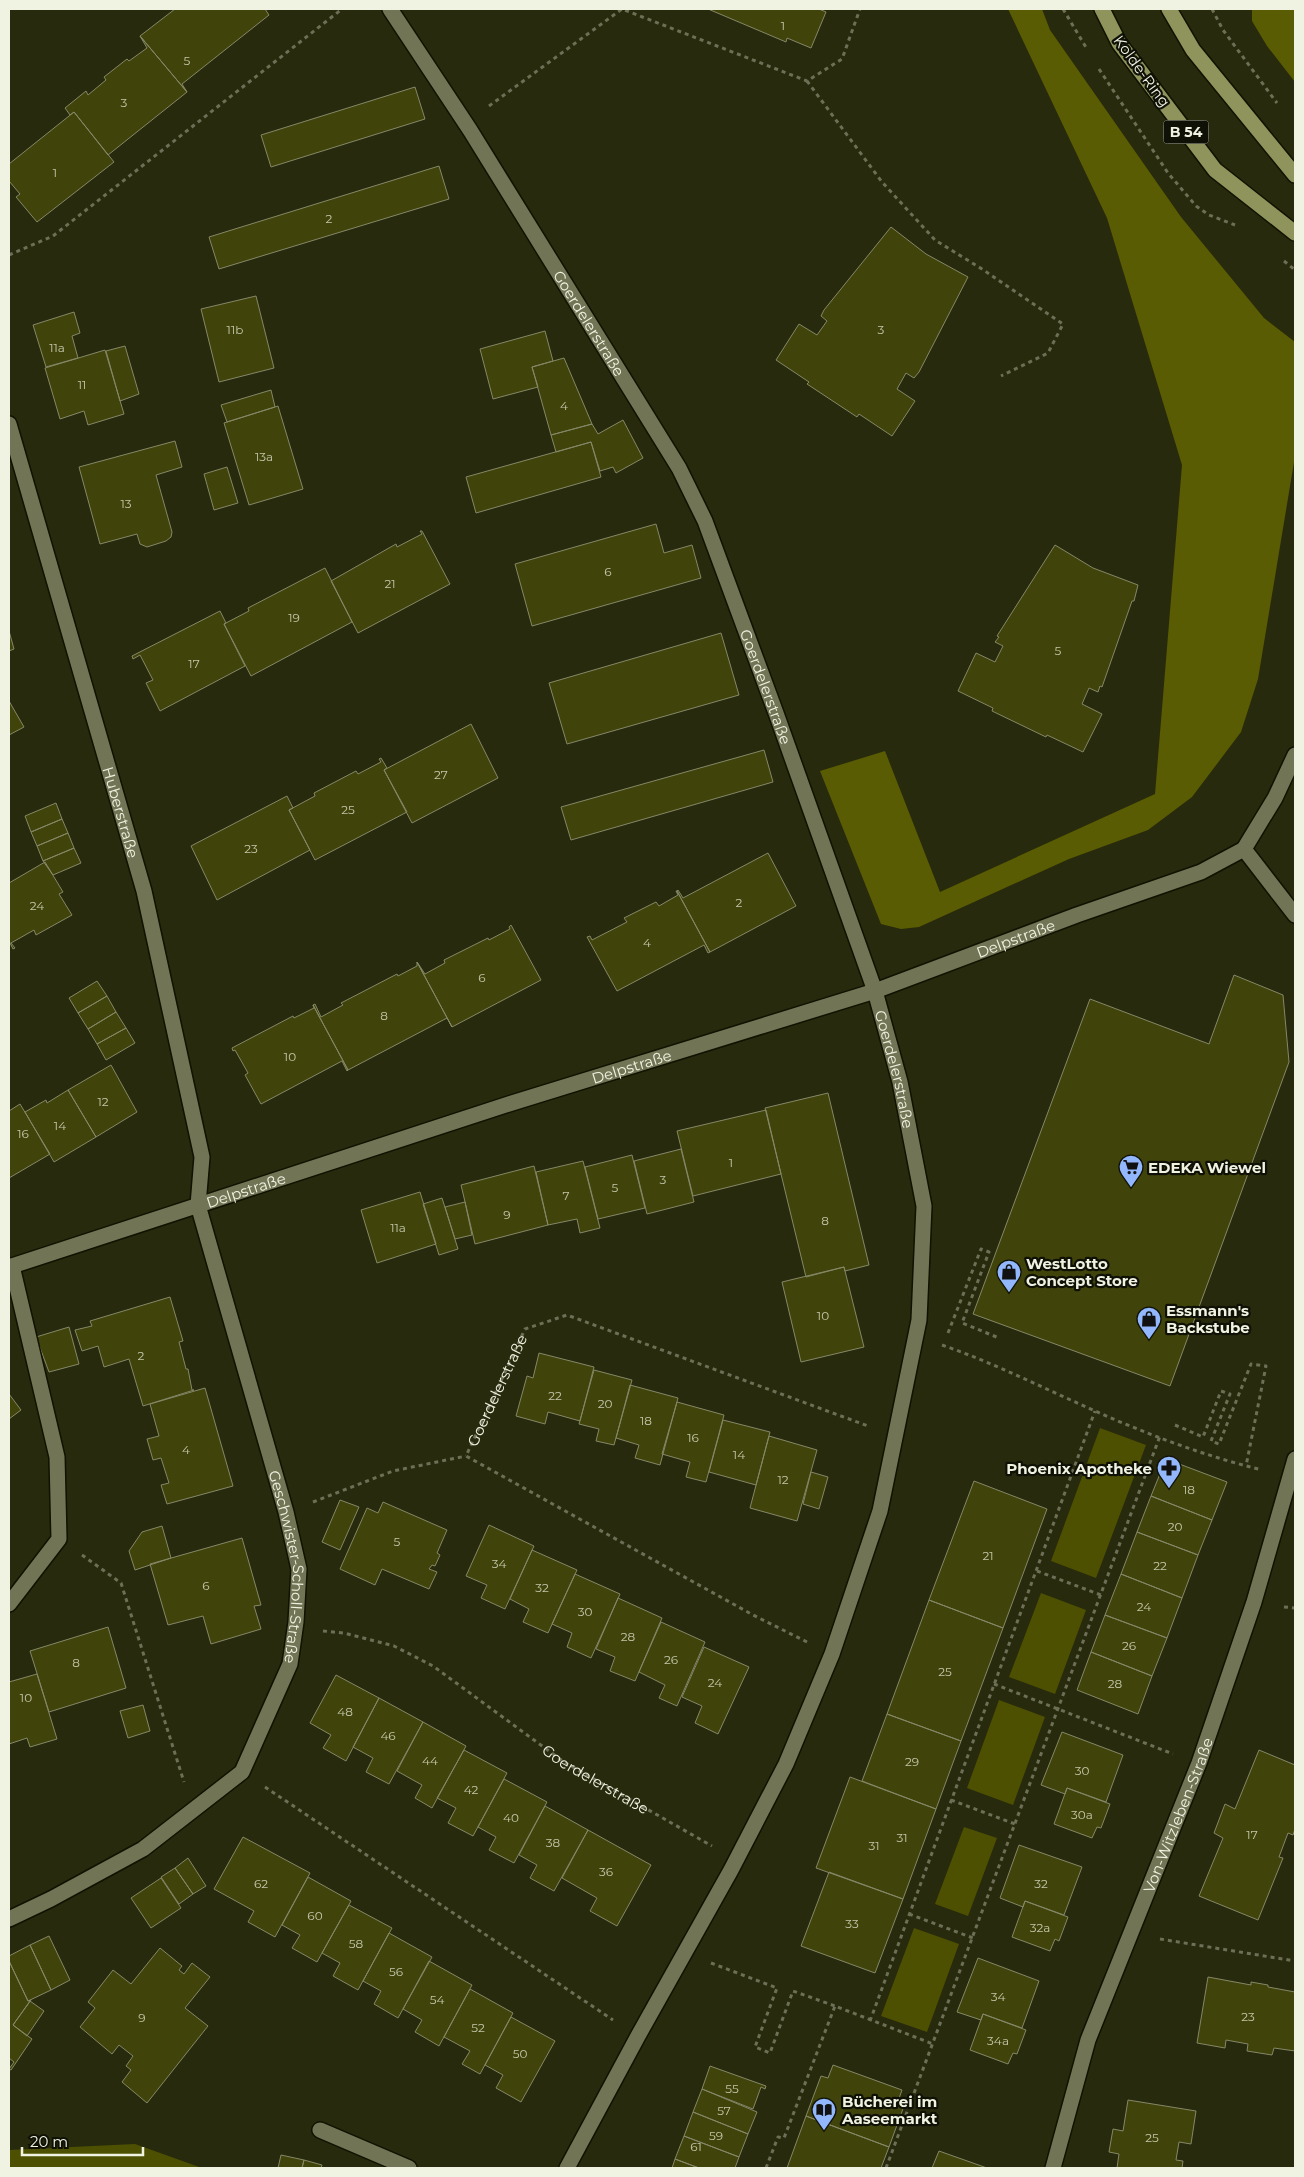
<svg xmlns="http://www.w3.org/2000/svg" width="1304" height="2177" font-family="Montserrat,sans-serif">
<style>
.green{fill:#4d5000}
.forest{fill:#595c02}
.building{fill:#41440a;stroke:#858868}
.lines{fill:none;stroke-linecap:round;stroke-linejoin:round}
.minor-casing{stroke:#111200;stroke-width:18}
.major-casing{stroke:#111200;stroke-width:18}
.path{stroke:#6d6f56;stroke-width:3;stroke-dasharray:4 4;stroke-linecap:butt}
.minor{stroke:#727555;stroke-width:15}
.major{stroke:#8f945c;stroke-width:15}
.labels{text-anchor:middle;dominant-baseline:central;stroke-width:4.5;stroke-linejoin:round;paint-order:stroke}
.number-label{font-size:12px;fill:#c5c7ac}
.shield{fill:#101106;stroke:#aeafa0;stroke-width:1}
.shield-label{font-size:14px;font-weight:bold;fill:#f1f3e2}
.street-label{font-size:15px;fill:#f1f3e2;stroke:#101106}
.poi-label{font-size:15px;font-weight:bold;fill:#f1f3e2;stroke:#101106;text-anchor:start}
</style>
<rect width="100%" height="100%" fill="#282a0d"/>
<path class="green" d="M1100,1428L1146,1445L1096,1578L1051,1561Z
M1041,1593L1086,1610L1055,1694L1009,1677Z
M999,1700L1045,1717L1013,1805L967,1788Z
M964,1827L997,1838L968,1916L935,1904Z
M914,1928L959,1944L927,2032L881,2016Z
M135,2144L202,2168H9V2150Z"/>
<path class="forest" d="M1008,9H1042L1050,30L1181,217L1264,318L1295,342V456L1258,679L1241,732L1192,797L1148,830L1069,859L919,927L901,929L881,924L820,771L885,751L940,892L1155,794L1182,465L1107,218Z
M1252,9H1295V82L1267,46L1252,21Z"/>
<path class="building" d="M175,9H265L269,15L182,84L187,92L140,36Z
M708,9H819L826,12L811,48L787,38L786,42Z
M140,36L187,92L108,155L74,112L70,115L65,108L86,91L88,95L106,80L104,77L127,59L129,61L147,48Z
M415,87L425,119L271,167L261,135Z
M74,112L114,162L37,222L16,197L20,194L9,181V164Z
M439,166L449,199L219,269L209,237Z
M891,227L926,254L968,277L919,372L914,378L906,373L897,389L915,401L892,436L859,414L857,417L807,384L809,382L776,360L799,324L817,335L827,321L821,316L824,310Z
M256,296L274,368L219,382L201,309Z
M74,312L80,333L72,336L78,358L46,367L33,325Z
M545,331L553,361L532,367L538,387L493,399L480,349Z
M125,346L139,394L120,401L106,351Z
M105,350L124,414L88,425L84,411L60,419L45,368Z
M564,358L592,424L551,435L532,367Z
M271,390L275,407L227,422L221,405Z
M278,406L303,489L249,505L224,423Z
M623,420L643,458L616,473L613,467L600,471L591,442L556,452L551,435L592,424L598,434Z
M175,441L182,467L156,475L172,532L171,537L166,541L147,547L140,544L137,534L100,544L79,467Z
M591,442L601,477L476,513L466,477Z
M227,467L238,503L214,510L204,474Z
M656,524L664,553L692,545L701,578L532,626L515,564Z
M420,531H422L450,584L358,633L331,581L396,544L397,547L422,534Z
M1055,545L1093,568L1138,585L1134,601H1132L1102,687L1100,686L1098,692L1089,688L1082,704L1102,714L1083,752L1047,735L1046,737L992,711L993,708L958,691L976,653L995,662L1003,646L995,642L999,637L997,636Z
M325,568L352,622L251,676L224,624L249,611L248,608Z
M220,611L226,623L224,624L245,666L160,711L146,683L153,680L140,655L133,659L132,656Z
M9,631L14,649L9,651Z
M721,633L739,695L567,744L549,683Z
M9,701L24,727L9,735Z
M471,724L498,778L412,823L384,770Z
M764,750L773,782L571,840L561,807Z
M381,758L387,768L384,770L407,812L315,860L289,810L315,796L314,793L356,771L358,774L381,762L379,759Z
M287,796L293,808L289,810L310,850L217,900L191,846Z
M56,803L62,819L31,832L25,816Z
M62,819L68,833L37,846L31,832Z
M68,833L74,848L43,861L37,846Z
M74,848L81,863L53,875L43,861Z
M768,853L796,906L710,952L677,891L678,890L683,898Z
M45,862L63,892L59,894L72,915L36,935L34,930L11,943L15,948L13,949L9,941V883Z
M676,891H677L710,952L708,953L704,945L617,991L587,937L590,936L592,940L627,922L624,918L656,902L659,906L678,895Z
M511,925L541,980L452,1027L417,962L425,974L445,963L444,960L488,938L489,940L510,929L509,927Z
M417,962L452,1027L447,1018L348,1070L313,1005L315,1004L321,1017L343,1005L341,1003L397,974L398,976L417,966Z
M1234,975L1283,995L1289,1062L1170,1386L973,1314L1090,999L1209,1044Z
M97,981L107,996L78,1013L69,998Z
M107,996L116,1012L88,1029L78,1013Z
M313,1005L348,1070L347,1071L342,1061L261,1104L245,1075L248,1073L235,1050L233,1051L232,1048L293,1016L294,1018L314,1008Z
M116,1012L126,1028L97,1044L88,1029Z
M126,1028L135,1043L106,1060L97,1044Z
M111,1065L137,1112L96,1137L68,1090Z
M68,1090L96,1137L54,1162L25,1112L46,1100L47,1103Z
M828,1093L869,1265L845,1271L844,1267L806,1277L765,1108Z
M20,1104L50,1154L9,1178V1111Z
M766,1110L781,1174L693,1196L677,1131Z
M681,1149L694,1202L647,1214L634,1161Z
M632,1155L645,1208L598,1219L585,1167Z
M583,1161L600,1228L580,1233L577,1219L548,1225L536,1172Z
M534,1166L548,1225L475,1244L461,1185Z
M420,1192L436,1244L377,1263L361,1210Z
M442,1198L458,1249L439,1255L423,1204Z
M465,1202L472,1235L455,1239L445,1207Z
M844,1267L864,1347L801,1362L782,1282Z
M170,1297L183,1341L179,1342L186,1369H188L192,1390H194L143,1406L129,1359L104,1367L98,1346L82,1351L75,1330L92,1326L90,1321Z
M69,1327L79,1364L49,1372L36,1337Z
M539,1353L594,1367L580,1421L548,1412L545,1424L516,1416L527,1376L533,1378Z
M594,1370L632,1380L614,1445L596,1441L599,1429L579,1424Z
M630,1385L678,1398L660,1465L635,1458L639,1445L616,1438Z
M205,1388L233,1486L167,1504L161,1485L169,1483L161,1458L153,1460L147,1439L159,1436L150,1404Z
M9,1394L21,1410L9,1419Z
M677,1402L724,1415L706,1482L686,1477L690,1462L662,1454Z
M723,1420L770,1432L756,1485L709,1472Z
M769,1436L817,1450L797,1521L750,1508Z
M1166,1459L1227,1482L1212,1520L1151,1496Z
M811,1472L828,1477L819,1509L803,1504Z
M974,1481L1047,1509L1003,1628L929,1600Z
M1151,1496L1212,1520L1198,1555L1137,1532Z
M340,1500L359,1507L340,1550L322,1542Z
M383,1502L447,1530L437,1553L440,1555L435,1566L432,1565L429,1569L437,1572L429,1589L382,1569L375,1585L340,1569L367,1508L378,1513Z
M489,1525L534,1546L505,1609L481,1598L487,1585L466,1576Z
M162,1526L171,1558L135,1570L129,1551L142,1532Z
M1137,1532L1198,1555L1182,1598L1121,1574Z
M242,1538L261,1605L254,1606L261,1629L211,1644L203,1616L168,1625L150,1564Z
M532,1550L577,1570L548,1633L523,1622L529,1609L510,1599Z
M575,1574L620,1594L591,1658L567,1647L572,1633L552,1624Z
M1121,1574L1182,1598L1167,1638L1105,1615Z
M618,1598L662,1618L635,1681L610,1671L615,1657L596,1649Z
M929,1600L1003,1628L961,1741L887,1714Z
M1105,1615L1167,1638L1152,1676L1091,1652Z
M661,1622L705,1642L677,1706L659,1698L665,1685L639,1672Z
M108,1627L126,1688L49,1712L30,1651Z
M704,1647L749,1667L718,1734L695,1723L702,1706L682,1697Z
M1091,1652L1152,1676L1138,1714L1077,1690Z
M37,1674L57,1739L30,1747L27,1738L9,1744V1682Z
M336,1675L379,1698L346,1761L323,1748L331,1735L310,1723Z
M379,1698L423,1722L389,1784L366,1772L373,1758L353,1747Z
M143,1705L150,1731L128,1738L120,1711Z
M887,1714L961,1741L936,1809L862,1781Z
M423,1722L466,1746L432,1808L415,1798L422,1785L397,1771Z
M1062,1732L1123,1755L1106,1802L1067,1788L1065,1794L1041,1785Z
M464,1750L507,1773L473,1836L448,1823L456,1808L437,1798Z
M1259,1750L1295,1765V1829L1293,1835L1288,1833L1279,1857L1283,1858L1258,1920L1199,1896L1223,1838L1214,1833L1225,1804L1235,1809Z
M850,1777L936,1809L903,1899L816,1868Z
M504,1779L547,1802L514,1863L489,1850L496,1837L478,1827Z
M1067,1788L1110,1804L1101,1828L1097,1827L1092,1838L1054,1824Z
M545,1806L588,1830L554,1891L530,1878L537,1865L519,1855Z
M588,1830L651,1865L617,1926L590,1911L597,1898L562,1878Z
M243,1837L310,1873L275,1937L248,1922L254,1911L214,1889Z
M1019,1845L1082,1867L1064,1915L1025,1901L1023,1907L1000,1898Z
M188,1858L206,1886L193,1894L175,1868Z
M175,1868L193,1894L179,1904L161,1877Z
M829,1872L903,1899L875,1973L801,1946Z
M308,1877L351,1901L317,1962L292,1948L300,1935L282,1925Z
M161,1878L181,1908L151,1928L131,1898Z
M1025,1901L1068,1917L1059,1941L1055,1939L1050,1951L1012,1937Z
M349,1905L392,1928L358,1990L333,1976L340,1963L322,1953Z
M389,1933L432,1957L398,2018L374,2004L381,1991L363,1981Z
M49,1936L70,1980L51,1990L30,1945Z
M30,1945L51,1990L28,2001L9,1961V1956Z
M160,1948L182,1966L179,1970L184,1974L192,1963L210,1977L185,2008L208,2026L147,2103L122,2082L131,2070L126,2066L133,2056L119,2045L112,2054L80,2027L95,2008L88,2002L113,1970L131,1984Z
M978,1958L1039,1981L1022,2028L983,2014L981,2020L957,2012Z
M9,1961L28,2001L31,2000L13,2025L32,2039L11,2070L9,2069L14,2062L9,2058Z
M429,1961L472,1985L439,2046L415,2032L422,2020L403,2009Z
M1208,1977L1251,1985V1982L1268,1985V1987L1295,1992V2051L1274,2048L1272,2055L1247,2051L1248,2044L1226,2040L1225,2048L1197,2043Z
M470,1989L513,2013L480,2074L462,2064L470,2051L444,2037Z
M30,2001L44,2011L27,2036L13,2025Z
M983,2014L1026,2030L1017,2054L1013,2053L1008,2064L970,2050Z
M511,2017L555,2041L521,2102L496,2088L503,2075L485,2065Z
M833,2065L902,2090L897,2104L904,2106L889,2147L806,2116L821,2076L828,2078Z
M710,2066L766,2086L765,2089L761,2087L753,2109L702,2089Z
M702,2089L757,2112L748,2134L693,2112Z
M1128,2100L1196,2111L1191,2144L1179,2142L1176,2160L1183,2161L1182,2168H1117L1119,2154L1109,2152L1113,2129L1123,2131Z
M693,2112L748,2134L739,2157L684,2136Z
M806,2116L889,2147L881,2168H787Z
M684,2136L739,2157L735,2168H699L675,2159Z
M939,2151L987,2168H932Z
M281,2155L304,2160L302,2168H278Z
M675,2159L699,2168H672Z
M304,2160L322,2165L321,2168H302Z"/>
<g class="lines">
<defs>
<g id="minor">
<path id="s3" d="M390,9L470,130L679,468L705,521L776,713L875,991L900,1082L924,1206L919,1320L880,1511L832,1654L786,1764L731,1870L638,2036L567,2168"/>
<path id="s4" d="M9,424L144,891L202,1157L198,1205L286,1512L299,1569L296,1622L290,1664L242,1772L143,1849L51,1899L9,1919"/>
<path d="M1295,755L1275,798L1244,849L1295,915"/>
<path id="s5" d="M9,1267L512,1103L875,991L1077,915L1201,872L1244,849"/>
<path d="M9,1604L59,1539L57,1457L12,1266"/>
<path d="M320,2130L409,2168"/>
<path id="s6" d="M1053,2168L1088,2040L1199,1763L1254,1602L1295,1459"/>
</g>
<path id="major" d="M1102,9L1119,43L1215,170L1295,233
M1169,9L1193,50L1295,175"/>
</defs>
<use href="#minor" class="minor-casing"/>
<use href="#major" class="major-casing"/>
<g class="path">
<path d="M1063,9L1087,49"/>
<path d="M1212,9L1223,30L1277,103"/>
<path d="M1099,69L1168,173L1196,206L1209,215L1235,225"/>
<path d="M807,81L882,182L935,240L982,269L1063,324L1048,353L1001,376"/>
<path d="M489,106L622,9L807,81L842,59L860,9"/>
<path d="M9,255L53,236L342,9"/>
<path d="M1284,261L1295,270"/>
<path d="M948,1333L981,1249L989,1252L962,1323L999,1338"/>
<path d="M942,1345C994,1363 1043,1388 1093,1410C1146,1434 1205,1456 1262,1470"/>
<path d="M1175,1425L1203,1437L1221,1391L1230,1394L1211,1441L1219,1444L1251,1364L1266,1366L1246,1466"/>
<path d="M313,1502L393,1471L466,1456"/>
<path d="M82,1555L121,1583L184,1782"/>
<path d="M1037,1571L1101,1595"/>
<path d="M1284,1607L1295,1608"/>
<path id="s1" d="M323,1631L344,1633L394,1646L433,1666L564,1762L712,1846"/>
<path id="s2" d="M807,1642L753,1615L466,1456L525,1329L567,1315L868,1426"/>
<path d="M994,1684L1173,1754"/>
<path d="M265,1787L613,2020"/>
<path d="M951,1800L1015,1824"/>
<path d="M909,1914L973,1938"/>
<path d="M1160,1939L1295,1961"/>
<path d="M711,1963L777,1988L755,2047L770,2053L793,1991L835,2006"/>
<path d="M870,2021L1095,1411"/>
<path d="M766,2168L778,2137L784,2138L835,2006L933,2044"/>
<path d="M886,2168L1160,1436"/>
</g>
<use href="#minor" class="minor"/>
<use href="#major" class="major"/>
</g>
<defs>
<symbol id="supermarket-pin" viewBox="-11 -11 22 30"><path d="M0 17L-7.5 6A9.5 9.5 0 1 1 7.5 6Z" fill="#92b7fd" stroke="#101106"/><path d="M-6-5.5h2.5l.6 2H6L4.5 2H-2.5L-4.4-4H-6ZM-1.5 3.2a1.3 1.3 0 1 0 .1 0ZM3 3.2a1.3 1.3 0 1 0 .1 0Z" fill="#111"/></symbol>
<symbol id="shop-pin" viewBox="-11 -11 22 30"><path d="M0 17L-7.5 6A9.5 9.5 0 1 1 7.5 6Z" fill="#92b7fd" stroke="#101106"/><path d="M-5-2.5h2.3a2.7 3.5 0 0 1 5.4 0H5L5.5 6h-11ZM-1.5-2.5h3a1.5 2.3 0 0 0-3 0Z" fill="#111"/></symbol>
<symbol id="pharmacy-pin" viewBox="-11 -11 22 30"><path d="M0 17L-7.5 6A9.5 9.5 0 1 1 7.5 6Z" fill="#92b7fd" stroke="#101106"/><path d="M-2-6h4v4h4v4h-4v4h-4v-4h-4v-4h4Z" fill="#111"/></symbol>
<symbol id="library-pin" viewBox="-11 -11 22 30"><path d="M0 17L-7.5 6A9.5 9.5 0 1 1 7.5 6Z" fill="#92b7fd" stroke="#101106"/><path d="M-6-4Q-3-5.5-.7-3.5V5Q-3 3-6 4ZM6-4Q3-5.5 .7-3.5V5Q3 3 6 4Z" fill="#111"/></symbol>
</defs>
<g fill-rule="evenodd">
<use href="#supermarket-pin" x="1117" y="1153" width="28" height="38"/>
<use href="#shop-pin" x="995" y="1258" width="28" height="38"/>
<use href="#shop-pin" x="1135" y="1305" width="28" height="38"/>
<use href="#pharmacy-pin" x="1155" y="1454" width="28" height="38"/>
<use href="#library-pin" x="810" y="2096" width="28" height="38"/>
</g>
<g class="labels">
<g class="number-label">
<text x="783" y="25">1</text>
<text x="187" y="60">5</text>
<text x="124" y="102">3</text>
<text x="55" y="172">1</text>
<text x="329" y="218">2</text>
<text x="235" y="329">11b</text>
<text x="881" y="329">3</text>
<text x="57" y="347">11a</text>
<text x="82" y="384">11</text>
<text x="564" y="405">4</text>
<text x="264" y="456">13a</text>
<text x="126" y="503">13</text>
<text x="608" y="571">6</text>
<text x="390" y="583">21</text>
<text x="294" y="617">19</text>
<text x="1058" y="650">5</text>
<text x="194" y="663">17</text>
<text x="441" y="774">27</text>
<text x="348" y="809">25</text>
<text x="251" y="848">23</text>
<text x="739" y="902">2</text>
<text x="37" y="905">24</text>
<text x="647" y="942">4</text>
<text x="482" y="977">6</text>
<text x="384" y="1015">8</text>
<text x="290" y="1056">10</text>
<text x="103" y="1101">12</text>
<text x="60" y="1125">14</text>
<text x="23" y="1133">16</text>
<text x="731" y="1162">1</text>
<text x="663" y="1179">3</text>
<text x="615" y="1187">5</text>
<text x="566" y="1195">7</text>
<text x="507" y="1214">9</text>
<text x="825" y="1220">8</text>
<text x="398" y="1227">11a</text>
<text x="823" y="1315">10</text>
<text x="141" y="1355">2</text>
<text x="555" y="1395">22</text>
<text x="605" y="1403">20</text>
<text x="646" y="1420">18</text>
<text x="693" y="1437">16</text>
<text x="186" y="1449">4</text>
<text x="739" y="1454">14</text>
<text x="783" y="1479">12</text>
<text x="1189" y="1489">18</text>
<text x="1175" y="1526">20</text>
<text x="397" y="1541">5</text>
<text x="988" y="1555">21</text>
<text x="499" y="1563">34</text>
<text x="1160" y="1565">22</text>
<text x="206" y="1585">6</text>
<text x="542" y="1587">32</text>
<text x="1144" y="1606">24</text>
<text x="585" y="1611">30</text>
<text x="628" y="1636">28</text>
<text x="1129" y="1645">26</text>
<text x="671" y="1659">26</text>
<text x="76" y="1662">8</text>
<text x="945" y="1671">25</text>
<text x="715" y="1682">24</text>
<text x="1115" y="1683">28</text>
<text x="26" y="1697">10</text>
<text x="345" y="1711">48</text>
<text x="388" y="1735">46</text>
<text x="430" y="1760">44</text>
<text x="912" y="1761">29</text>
<text x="1082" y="1770">30</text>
<text x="471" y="1789">42</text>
<text x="1082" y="1814">30a</text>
<text x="511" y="1817">40</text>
<text x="1252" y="1834">17</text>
<text x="902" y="1837">31</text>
<text x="553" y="1842">38</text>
<text x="874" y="1845">31</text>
<text x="606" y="1871">36</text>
<text x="261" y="1883">62</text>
<text x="1041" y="1883">32</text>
<text x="315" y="1915">60</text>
<text x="852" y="1923">33</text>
<text x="1040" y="1927">32a</text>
<text x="356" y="1943">58</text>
<text x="396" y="1971">56</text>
<text x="998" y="1996">34</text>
<text x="437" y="1999">54</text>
<text x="1248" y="2016">23</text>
<text x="142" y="2017">9</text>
<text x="478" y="2027">52</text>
<text x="998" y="2040">34a</text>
<text x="520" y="2053">50</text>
<text x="732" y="2088">55</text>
<text x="724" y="2110">57</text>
<text x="716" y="2135">59</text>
<text x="1152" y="2137">25</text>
<text x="696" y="2146">61</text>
</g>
<rect class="shield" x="1163.5" y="120.5" width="45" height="23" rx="4"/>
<g class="shield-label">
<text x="1186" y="132">B 54</text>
</g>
<g class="street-label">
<text transform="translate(1142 71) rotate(54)">Kolde-Ring</text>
<text stroke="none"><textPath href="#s3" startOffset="372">Goerdelerstraße</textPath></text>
<text stroke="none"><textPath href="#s3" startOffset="778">Goerdelerstraße</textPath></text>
<text stroke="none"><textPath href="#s4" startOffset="404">Huberstraße</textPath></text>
<text stroke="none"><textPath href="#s5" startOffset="1059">Delpstraße</textPath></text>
<text stroke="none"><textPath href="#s5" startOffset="654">Delpstraße</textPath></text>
<text stroke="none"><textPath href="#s3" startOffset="1182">Goerdelerstraße</textPath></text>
<text stroke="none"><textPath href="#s5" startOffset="249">Delpstraße</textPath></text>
<text stroke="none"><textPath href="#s2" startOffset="461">Goerdelerstraße</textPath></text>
<text stroke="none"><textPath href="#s4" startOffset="1181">Geschwister-Scholl-Straße</textPath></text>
<text stroke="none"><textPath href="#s1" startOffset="315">Goerdelerstraße</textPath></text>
<text stroke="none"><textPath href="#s6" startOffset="375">Von-Witzleben-Straße</textPath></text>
</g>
<g class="poi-label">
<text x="1148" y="1167">EDEKA Wiewel</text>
<text x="1026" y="1263">WestLotto<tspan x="1026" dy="17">Concept Store</tspan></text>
<text x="1166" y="1310">Essmann's<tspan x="1166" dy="17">Backstube</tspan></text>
<text x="1152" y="1468" text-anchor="end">Phoenix Apotheke</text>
<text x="842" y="2101">Bücherei im<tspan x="842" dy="17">Aaseemarkt</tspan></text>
</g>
</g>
<rect width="1304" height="2177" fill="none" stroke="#f1f3e2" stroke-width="20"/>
<path d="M22 2147v8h121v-8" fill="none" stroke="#f1f3e2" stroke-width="2.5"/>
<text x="30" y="2147" font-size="15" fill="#f1f3e2" stroke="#101106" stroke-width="4" paint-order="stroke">20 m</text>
</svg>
